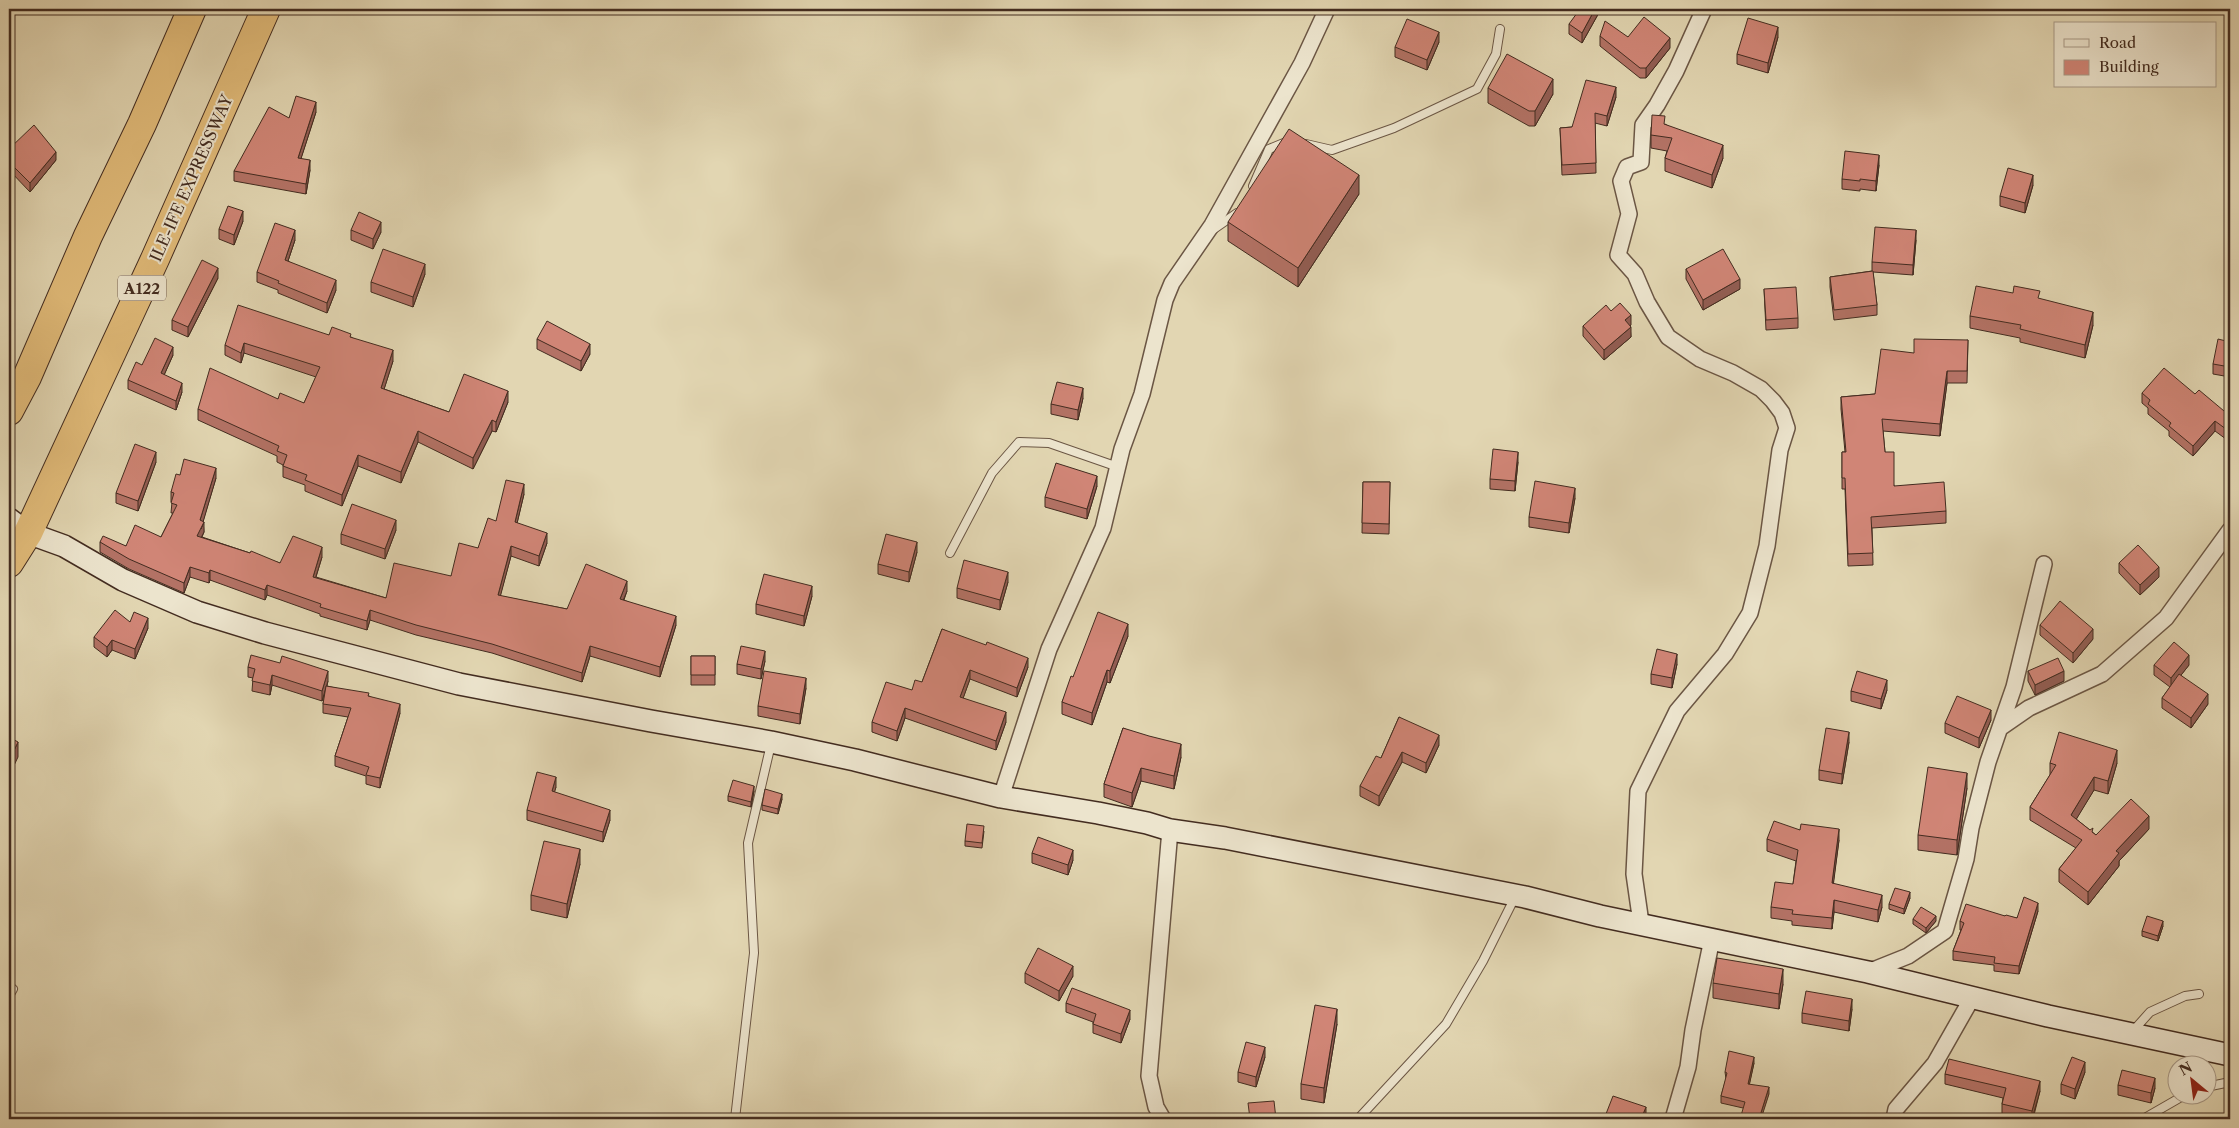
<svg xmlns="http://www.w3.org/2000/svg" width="2239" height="1128" font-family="'Libre Caslon Text',serif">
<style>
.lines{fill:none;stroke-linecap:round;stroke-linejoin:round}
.lane-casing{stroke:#6b5644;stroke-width:10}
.street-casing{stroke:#6b5644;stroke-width:18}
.secondary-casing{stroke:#432c20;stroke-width:24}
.highway-casing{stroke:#432c20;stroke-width:30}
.lane{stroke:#ece4cd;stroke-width:8}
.street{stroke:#ece4cd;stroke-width:15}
.secondary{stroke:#ece4cd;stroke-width:21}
.highway{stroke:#e1bb79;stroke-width:28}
.wall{fill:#b37265;stroke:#432c20}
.shaded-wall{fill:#925d53;stroke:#432c20}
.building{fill:#d08576;stroke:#432c20}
.labels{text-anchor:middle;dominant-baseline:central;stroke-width:4;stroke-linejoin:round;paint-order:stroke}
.shield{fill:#ece4cd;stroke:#766354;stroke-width:1}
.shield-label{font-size:15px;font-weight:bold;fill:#432c20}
.street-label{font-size:16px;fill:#432c20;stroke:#ece4cd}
</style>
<rect width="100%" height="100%" fill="#e2d6b2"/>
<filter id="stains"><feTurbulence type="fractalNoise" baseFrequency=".004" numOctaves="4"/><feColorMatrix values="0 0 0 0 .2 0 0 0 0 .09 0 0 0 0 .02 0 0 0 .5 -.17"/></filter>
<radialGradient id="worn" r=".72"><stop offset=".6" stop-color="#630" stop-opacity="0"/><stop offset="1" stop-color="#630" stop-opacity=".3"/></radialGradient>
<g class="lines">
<defs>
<path id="lane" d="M1306,144L1332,150L1394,128L1477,89L1496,54L1500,29
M1253,186L1269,149L1286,142
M1214,229L1237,213
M950,553L992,473L1019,442L1049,443L1118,467
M9,986L13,989L9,996
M2133,1031L2150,1012L2185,996L2199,994
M2206,1087L2230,1082
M735,1119L754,953L748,843L771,744
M1358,1119L1446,1024L1483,961L1515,897
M2143,1119L2183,1096"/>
<path id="street" d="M2000,728L2029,708L2102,674L2166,618L2230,530
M1001,797L1049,649L1103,528L1122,449L1142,394L1165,300L1172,283L1212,225L1302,63L1327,9
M1641,923L1634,874L1638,791L1677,711L1725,654L1750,613L1767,546L1780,450L1787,428L1782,413L1773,401L1761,389L1733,373L1700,359L1668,337L1647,302L1635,274L1618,255L1629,214L1621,181L1627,167L1641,162L1643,125L1657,105L1676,71L1704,9
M1868,972L1908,956L1945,931L1966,859L1971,828L1988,762L2014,687L2044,564
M1163,1119L1156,1107L1149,1076L1170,830
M1673,1119L1688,1067L1693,1030L1712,939
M1894,1119L1896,1109L1935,1063L1972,998"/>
<path id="secondary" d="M9,519L28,533L64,546L123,580L197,612L265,633L459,684L651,721L771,742L855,760L1001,797L1098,813L1147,823L1170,830L1225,838L1525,897L1600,916L1868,972L2048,1016L2230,1055"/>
<path id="highway" d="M9,411L27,377L88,236L142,124L192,9
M9,563L28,533L155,259L266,9"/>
</defs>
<use href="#lane" class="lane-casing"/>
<use href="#street" class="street-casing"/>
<use href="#secondary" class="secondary-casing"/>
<use href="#highway" class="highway-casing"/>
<use href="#lane" class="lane"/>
<use href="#street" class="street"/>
<use href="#secondary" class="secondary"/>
<use href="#highway" class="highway"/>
</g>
<path class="wall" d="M979,9H1010L1009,13L979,10Z
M1601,9L1582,43L1569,34V24Z
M1600,36L1628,37L1670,48L1646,78H1640L1600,46Z
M1778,37L1768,73L1737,64V54Z
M1439,42L1427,70L1395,57V47Z
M1488,88L1553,94L1535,126H1529L1488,103Z
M1616,97L1607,126L1595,123L1596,173L1562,175L1560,128L1572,127Z
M316,112L301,158L310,170L306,194L234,181V171L289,118Z
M1665,124L1723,158L1712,188L1665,171V158L1667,151L1651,148V135Z
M9,149L56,160L30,192L9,170Z
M1879,165L1876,191L1860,189V191L1842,189V179Z
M2033,185L2025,213L2000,206V196Z
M1359,194L1298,287L1228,241V222Z
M243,221L234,245L219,239V229Z
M351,230L381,232L373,249L351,240Z
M295,240L288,261L336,290L327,313L278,293V290L257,282V272Z
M1916,240L1913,275L1873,272L1877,305V315L1834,320L1830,287V277L1872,271V262Z
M1686,269L1740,289L1703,310L1686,279Z
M425,274L413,307L371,292V282Z
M218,278L188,337L172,330V320Z
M1764,289L1798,318V328L1766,330Z
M2040,299L2093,325L2085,358L2020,342V338L1970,328V316Z
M1611,311L1631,325L1630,326L1631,337L1604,360L1583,336V326Z
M329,335L351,337L393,361L384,389L449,412L508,402L496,432L492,431L473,469L418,442L401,483L358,466L342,506L305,491V485L283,477V465L277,462V456L198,420V409L278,399L304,403L316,377L244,353L241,363L225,355V345Z
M537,339L590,354L581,371L537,349Z
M1968,340L1967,383H1947L1940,436L1883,431L1885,452L1894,486L1946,511V523L1872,528L1873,565L1848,566L1845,489H1842V452H1845L1841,409V397L1875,394L1914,353Z
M2230,342V377L2213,374V364Z
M173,355L164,375L182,392L176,410L128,389V380L142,365Z
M2142,393L2195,394L2230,416V442L2215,431L2193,456L2169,436V431L2148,414V408L2142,403Z
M1083,398L1078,420L1051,414V404Z
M156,462L138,511L116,503V493Z
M1518,462L1515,491L1490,489V479Z
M180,475L216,478L203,521L204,532L202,537L280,563L322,557L316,577L386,598L451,576L478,548L496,521L524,494L517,523L547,543L539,566L511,556L500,596L567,609L627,591L624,600L676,625L660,677L590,656L582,682L492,653L416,635L370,620L367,630L320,616V614L267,595L265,600L210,580L209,583L190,577L184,593L129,569L100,552V542L126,546L161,537L173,513H171L172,502H171V492Z
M1363,482H1390L1389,534L1362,533Z
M1097,486L1087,519L1045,507V497Z
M1575,498L1569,533L1529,527V517Z
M396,530L385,559L341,544V534Z
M917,552L909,582L878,574V564Z
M2119,563L2159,577L2140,595L2119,573Z
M1008,582L1000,610L957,598V588Z
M812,596L804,626L756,614V604Z
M130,622L148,628L135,659L112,650L107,657L94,647V637Z
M2040,625L2093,639L2073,663L2040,635Z
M942,629L1028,667L1017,697L970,679L963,698L1006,722L996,750L905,718L897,741L872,732V722L922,682Z
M1128,636L1110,683L1107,682L1092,725L1062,714V702L1073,677Z
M691,656H715V685H691Z
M765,661L761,679L737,674V664Z
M1677,664L1672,688L1651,684V674Z
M2154,665H2189L2181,675L2208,704L2191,728L2162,708V698L2170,687L2154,675Z
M248,667L328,681L327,686L369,696L400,713L380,788L366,784V776L335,766V756L348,717L323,713V704L325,691L322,701L272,685L270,695L252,691L253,678L248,677Z
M2028,671L2064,681L2035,695L2028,681Z
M806,688L800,724L758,716V706Z
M1887,690L1881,709L1851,701V691Z
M1399,717L1439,745L1426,773L1402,762L1379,806L1360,796V786L1381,758Z
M1991,720L1979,748L1945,733V723Z
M1123,728L1181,757L1174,789L1141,781L1132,807L1104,797V784Z
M1849,742L1842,784L1819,780V770Z
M2050,763H2117L2108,794L2094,790L2076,819L2096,835L2149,829L2119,861V866L2088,905L2059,882V869L2076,848L2030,820V807L2050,775Z
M556,787L554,792L610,820L603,842L527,820V810Z
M1967,788L1957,855L1918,850V835Z
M754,791L751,807L728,801V796Z
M782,799L778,814L762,810V805Z
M1800,830L1839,840L1833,884L1882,907L1878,922L1834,912L1832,929L1792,925V921L1771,918V907L1793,884L1796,861L1767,851V839Z
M984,831L982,848L965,846V841Z
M1032,853L1073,860L1068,875L1032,863Z
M580,864L567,918L531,910V895Z
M1910,898L1904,914L1889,909V904Z
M2038,911L2019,974L1994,971V965L1953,960V951L1961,930H1960V921L2005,916L2017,918Z
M1913,919L1936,921L1926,933L1913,924Z
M2163,926L2158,941L2142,936V931Z
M1025,973L1073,976L1059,1001L1025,983Z
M1713,983L1783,984L1779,1009L1713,998Z
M1066,1003L1130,1019L1121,1043L1093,1033V1022L1066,1012Z
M1852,1009L1849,1031L1802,1023V1013Z
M1337,1024L1324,1103L1301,1099V1084Z
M1265,1057L1256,1087L1238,1082V1072Z
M1754,1063L1749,1085L1769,1094L1743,1108L1721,1103V1096L1726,1079L1725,1072Z
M2085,1072L2075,1099L2061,1094V1084Z
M1945,1074L2040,1091L2033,1119H2023L2002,1114V1104L2003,1098L1945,1084Z
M2118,1085L2155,1088L2151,1103L2118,1095Z"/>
<path class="shaded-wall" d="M1595,9H1601L1582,43V33Z
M1778,27V37L1768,73V63Z
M1439,32V42L1427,70V60Z
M1670,38V48L1646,78V68Z
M1553,79V94L1535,126V111Z
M1616,87V97L1607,126V116Z
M316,102V112L298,168V158Z
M1723,145V158L1712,188V175Z
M56,152V160L30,192V183Z
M1879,155V165L1876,191V181Z
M310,160V170L306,194V184Z
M1359,175V194L1298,287V268Z
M2033,175V185L2025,213V203Z
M243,211V221L234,245V235Z
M381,222V232L373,249V239Z
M295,230V240L285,270V260Z
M1916,230V240L1913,275V265Z
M425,264V274L413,307V297Z
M218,268V278L188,337V327Z
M1740,279V289L1703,310V300Z
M336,280V290L327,313V303Z
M2093,312V325L2085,358V345Z
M1631,315V325L1625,330V320Z
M1631,327V337L1604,360V350Z
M244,343V353L241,363V353Z
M590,344V354L581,371V361Z
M173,347V355L161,382V373Z
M393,350V361L381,399V388Z
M1947,371V383L1940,436V424Z
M182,383V392L176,410V401Z
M1083,388V398L1078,420V410Z
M508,391V402L496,432V422Z
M492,420V431L473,469V458Z
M2215,421V431L2193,456V446Z
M418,431V442L401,483V472Z
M156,452V462L138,511V501Z
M1518,452V462L1515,491V481Z
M358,455V466L342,506V495Z
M216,468V478L201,529L204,522V532L197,546V536L200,520Z
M1097,476V486L1087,519V509Z
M524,484V494L515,532V522Z
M1575,488V498L1569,533V523Z
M396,520V530L385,559V549Z
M547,533V543L539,566V556Z
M917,542V552L909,582V572Z
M511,546V556L498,605V595Z
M322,547V557L313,586V577Z
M190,567V577L184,593V583Z
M2159,567V577L2140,595V585Z
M210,570V580L209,583V573Z
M1008,572V582L1000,610V600Z
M627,581V591L620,608V599Z
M267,585V595L265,600V590Z
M812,586V596L804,626V616Z
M370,610V620L367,630V621Z
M676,616V625L660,677V667Z
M148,618V628L135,659V649Z
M1128,624V636L1110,683V671Z
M2093,629V639L2073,663V653Z
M112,640V650L107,657V647Z
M590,646V656L582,682V673Z
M765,651V661L761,679V669Z
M1677,654V664L1672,688V678Z
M2189,655V665L2171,688V678Z
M1028,658V667L1017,697V688Z
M970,670V679L960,707V697Z
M1107,670V682L1092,725V713Z
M328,671V681L322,701V691Z
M2064,671V681L2035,695V685Z
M272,675V685L270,695V685Z
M806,678V688L800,724V714Z
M1887,680V690L1881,709V699Z
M2208,694V704L2191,728V718Z
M400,704V713L380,788V778Z
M905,708V718L897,741V731Z
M1991,710V720L1979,748V738Z
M1006,712V722L996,750V741Z
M1849,732V742L1842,784V774Z
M1439,735V745L1426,773V763Z
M18,742V757L9,776V761Z
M1181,744V757L1174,789V776Z
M2117,750V763L2108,794V781Z
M1402,752V762L1379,806V796Z
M1141,768V781L1132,807V793Z
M1967,773V788L1957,855V840Z
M556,777V787L552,801V791Z
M2094,777V790L2071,828V815Z
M754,786V791L751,807V802Z
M782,794V799L778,814V809Z
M610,810V820L603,842V832Z
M2149,816V829L2119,861V866L2088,905V892L2116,851Z
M1839,829V840L1832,895V883Z
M580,849V864L567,918V904Z
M1073,850V860L1068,875V865Z
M1910,892V898L1904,914V909Z
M1882,895V907L1878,922V910Z
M1834,900V912L1832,929V918Z
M2038,903V911L2019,974V966Z
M1936,916V921L1926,933V928Z
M2163,921V926L2158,941V936Z
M1073,966V976L1059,1001V991Z
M1783,969V984L1779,1009V994Z
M1852,999V1009L1849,1031V1021Z
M1337,1009V1024L1324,1103V1088Z
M1130,1010V1019L1121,1043V1034Z
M1265,1047V1057L1256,1087V1077Z
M1754,1057V1063L1748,1091V1084Z
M2085,1062V1072L2075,1099V1089Z
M2155,1078V1088L2151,1103V1093Z
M2040,1081V1091L2032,1119V1111Z
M1769,1087V1094L1761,1119H1759Z
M1646,1107V1119H1641Z"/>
<path class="building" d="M1580,9H1595L1582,33L1569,24Z
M1644,17L1670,38L1646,68H1640L1600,36L1605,21L1628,37Z
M1748,18L1778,27L1768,63L1737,54Z
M1407,19L1439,32L1427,60L1395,47Z
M1507,54L1553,79L1535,111H1529L1488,88Z
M1586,80L1616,87L1607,116L1595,113L1596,163L1562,165L1560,128L1572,127Z
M296,96L316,102L298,158L310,160L306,184L234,171L269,107L289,118Z
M1652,115L1665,116L1664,124L1723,145L1712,175L1665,158L1672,138L1651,135Z
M34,125L56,152L30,183L9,162V149Z
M1289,129L1359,175L1298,268L1228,222Z
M1845,151L1879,155L1876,181L1860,179V181L1842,179Z
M2008,168L2033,175L2025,203L2000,196Z
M228,206L243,211L234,235L219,229Z
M359,212L381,222L373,239L351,230Z
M275,223L295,230L285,260L336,280L327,303L278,283L279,281L257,272Z
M1875,227L1916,230L1913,265L1872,262Z
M383,249L425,264L413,297L371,282Z
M1723,249L1740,279L1703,300L1686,269Z
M202,260L218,268L188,327L172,320Z
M1873,271L1877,305L1834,310L1830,277Z
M1976,286L2013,293L2014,286L2040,291L2038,298L2093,312L2085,345L2020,329L2021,325L1970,316Z
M1796,287L1798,318L1766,320L1764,289Z
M1620,303L1631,315L1625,320L1631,327L1604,350L1583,326L1606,305L1611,311Z
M238,305L329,335L332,327L351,334L350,337L393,350L381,388L449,412L464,374L508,391L496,422L492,420L473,458L418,431L401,472L358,455L342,495L305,480L307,475L283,466L287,455L277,451L279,446L198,409L210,368L278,399L280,393L304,403L320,367L244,343L241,353L225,345Z
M547,321L590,344L581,361L537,339Z
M155,338L173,347L161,373L182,383L176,401L128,380L136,362L142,365Z
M1914,339L1968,340L1967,371H1947L1940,424L1882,419L1885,452H1894V486L1944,482L1946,511L1871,517L1873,553L1848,554L1845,478H1842V452H1846L1841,397L1875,394L1881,349L1914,353Z
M2218,339L2230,342V367L2213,364Z
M2164,368L2195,394L2199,390L2230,416V432L2215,421L2193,446L2169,426L2171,423L2148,404L2150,400L2142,393Z
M1057,382L1083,388L1078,410L1051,404Z
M135,444L156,452L138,501L116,493Z
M1493,449L1518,452L1515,481L1490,479Z
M184,459L216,468L200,520L204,522L197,536L250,553L251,551L280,563L293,536L322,547L313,577L386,598L394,563L451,576L459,543L478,548L488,518L496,521L506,480L524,484L515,522L547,533L539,556L511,546L498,595L567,609L586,564L627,581L620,599L676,616L660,667L590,646L582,673L492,644L416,625L370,610L367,621L320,607L321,604L267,585L265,590L210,570L209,573L190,567L184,583L129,559L100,542L103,536L126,546L135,525L161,537L177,505L171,503L174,493L171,492L176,474L180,475Z
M1056,463L1097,476L1087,509L1045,497Z
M1535,481L1575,488L1569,523L1529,517Z
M1363,482H1390L1389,524L1362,523Z
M352,504L396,520L385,549L341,534Z
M886,534L917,542L909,572L878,564Z
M2138,545L2159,567L2140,585L2119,563Z
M964,560L1008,572L1000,600L957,588Z
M764,574L812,586L804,616L756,604Z
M2060,601L2093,629L2073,653L2040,625Z
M115,610L130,622L134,612L148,618L135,649L112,640L107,647L94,637Z
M1098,612L1128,624L1110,671L1107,670L1092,713L1062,702L1071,676L1073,677Z
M942,629L986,645L987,642L1028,658L1017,688L970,670L960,697L1006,712L996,741L905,708L897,731L872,722L886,682L912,690L915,680L922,682Z
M2174,642L2189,655L2171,678L2154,665Z
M741,646L765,651L761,669L737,664Z
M1657,649L1677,654L1672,678L1651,674Z
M251,655L280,663L282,656L328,671L322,691L272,675L270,685L252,681L255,669L248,667Z
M691,656H715V675H691Z
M2058,658L2064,671L2035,685L2028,671Z
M764,671L806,678L800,714L758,706Z
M1857,671L1887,680L1881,699L1851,691Z
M2179,674L2208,694L2191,718L2162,698Z
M326,686L369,693L368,696L400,704L380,778L366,775L369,767L335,756L351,708L323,704Z
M1957,696L1991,710L1979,738L1945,723Z
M1399,717L1439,735L1426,763L1402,752L1379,796L1360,786L1376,756L1381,758Z
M1123,728L1149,736L1181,744L1174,776L1141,768L1132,793L1104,784Z
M1826,728L1849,732L1842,774L1819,770Z
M2059,732L2117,750L2108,781L2094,777L2071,815L2090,830L2093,828L2092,832L2096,835L2131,799L2149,816L2116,851L2119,853L2088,892L2059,869L2082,840L2030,807L2056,765L2050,763Z
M9,737L18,742L9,761Z
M1928,767L1967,773L1957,840L1918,835Z
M537,772L556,777L552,791L610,810L603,832L527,810Z
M733,780L754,786L751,802L728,796Z
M765,789L782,794L778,809L762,805Z
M1774,821L1800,830L1801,824L1839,829L1832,883L1882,895L1878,910L1834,900L1832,918L1792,914L1793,910L1771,907L1775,882L1793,884L1798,850L1767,839Z
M967,824L984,826L982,843L965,841Z
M1038,837L1073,850L1068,865L1032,853Z
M544,841L580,849L567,904L531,895Z
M1895,888L1910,892L1904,909L1889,904Z
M2024,897L2038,903L2019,966L1994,963L1995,957L1953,951L1964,923L1960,921L1966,904L2005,916L2006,915L2017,918Z
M1921,907L1936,916L1926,928L1913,919Z
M2147,916L2163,921L2158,936L2142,931Z
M1038,948L1073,966L1059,991L1025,973Z
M1717,958L1783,969L1779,994L1713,983Z
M1072,988L1130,1010L1121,1034L1093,1024L1096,1014L1066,1003Z
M1806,991L1852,999L1849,1021L1802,1013Z
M1315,1005L1337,1009L1324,1088L1301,1084Z
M1246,1042L1265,1047L1256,1077L1238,1072Z
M1729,1051L1754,1057L1748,1084L1769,1087L1759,1119H1740L1745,1102L1721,1096L1727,1073L1725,1072Z
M2072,1057L2085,1062L2075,1089L2061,1084Z
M1949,1059L2040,1081L2032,1111L2002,1104L2006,1088L1945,1074Z
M2122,1070L2155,1078L2151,1093L2118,1085Z
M1613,1096L1646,1107L1641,1119H1604Z
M1274,1101L1276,1119H1250L1248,1103Z"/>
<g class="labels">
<rect class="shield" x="118" y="275.5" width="48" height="25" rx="4"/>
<g class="shield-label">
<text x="142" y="288">A122</text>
</g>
<g class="street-label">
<text transform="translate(191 178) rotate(-66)">ILE-IFE EXPRESSWAY</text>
</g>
</g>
<rect width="2239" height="1128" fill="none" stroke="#e2d6b2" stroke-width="30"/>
<rect x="10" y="10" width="2219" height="1108" fill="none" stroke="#432c20" stroke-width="2.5"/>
<rect x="15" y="15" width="2209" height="1098" fill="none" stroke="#432c20"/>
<rect x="2054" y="22" width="162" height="65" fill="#ece4cd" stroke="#a89a88"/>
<rect x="2064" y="39" width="25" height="8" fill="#ece4cd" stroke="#a89a88"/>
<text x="2099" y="48" font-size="15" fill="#432c20">Road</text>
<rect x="2064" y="60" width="25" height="15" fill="#d08576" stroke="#a89a88"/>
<text x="2099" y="72" font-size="15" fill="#432c20">Building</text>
<g transform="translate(2192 1080) rotate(331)"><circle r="24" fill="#ece4cd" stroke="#a89a88"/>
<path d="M0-4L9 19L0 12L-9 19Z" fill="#8f2418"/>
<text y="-8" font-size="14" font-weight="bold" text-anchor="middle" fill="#432c20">N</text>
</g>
<rect width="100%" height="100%" filter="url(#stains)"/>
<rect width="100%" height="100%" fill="url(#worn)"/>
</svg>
